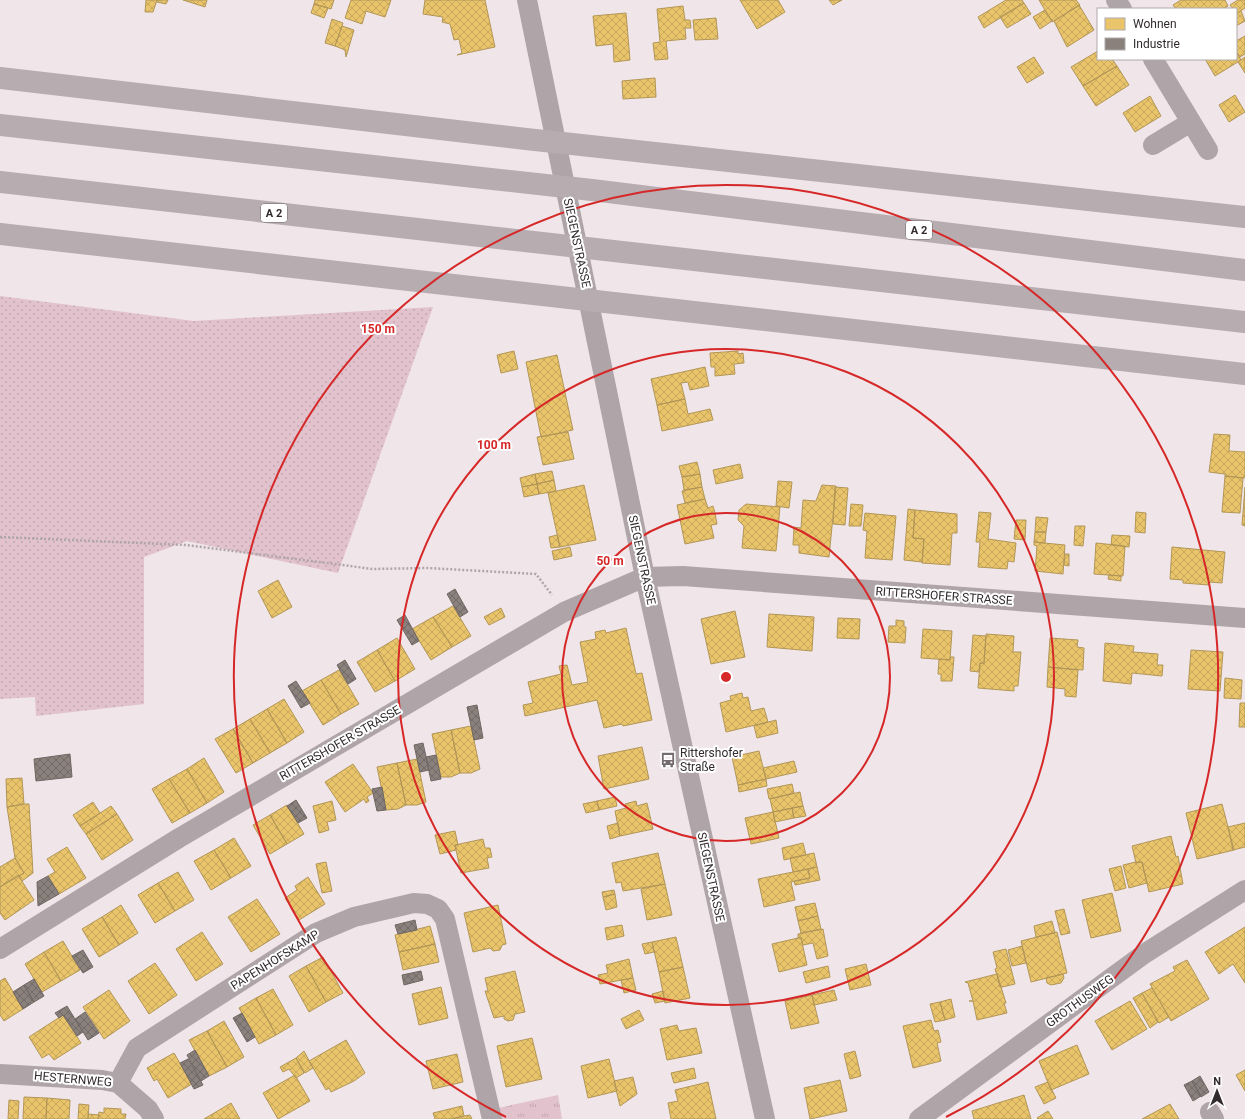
<svg xmlns="http://www.w3.org/2000/svg" width="1245" height="1119" font-family="Roboto,sans-serif">
<style>
.grass{fill:url(#grass-dots)}
.park{fill:url(#park-tufts)}
.homes{fill:url(#homes-cross-hatch);stroke:#b29658}
.industry{fill:url(#industry-cross-hatch);stroke:#706764}
.lines{fill:none;stroke-linecap:round;stroke-linejoin:round}
.path{stroke:#afa6a9;stroke-width:2.5;stroke-dasharray:2 2;stroke-linecap:butt}
.street{stroke:#afa5a8;stroke-width:20}
.highway{stroke:#b7acb0;stroke-width:22}
.ring{fill:none;stroke:#d62828;stroke-width:2}
.labels{text-anchor:middle;dominant-baseline:central;stroke-width:4;stroke-linejoin:round;paint-order:stroke}
.shield{fill:#fff;stroke:#706b6c;stroke-width:1}
.shield-label{font-size:11px;font-weight:bold;fill:#322b2d}
.street-label{font-size:12px;fill:#322b2d;stroke:#fff}
.poi-label{font-size:12px;fill:#322b2d;stroke:#fff;text-anchor:start}
.centre{fill:#d62828;stroke:#fff;stroke-width:2}
.ring-label{font-size:12px;text-anchor:middle;font-weight:bold;fill:#d62828;stroke:#fff;stroke-width:4;stroke-linejoin:round;paint-order:stroke}
</style>
<defs>
<pattern id="grass-dots" width="8" height="8" patternUnits="userSpaceOnUse"><rect width="8" height="8" fill="#e2c2cd"/><path d="M2 2h.1M6 6h.1" fill="none" stroke="#c2a7b0" stroke-width="1.8" stroke-linecap="round"/></pattern>
<pattern id="park-tufts" width="24" height="20" patternUnits="userSpaceOnUse"><rect width="24" height="20" fill="#e2c2cd"/><path d="M3 7l-1-3M5 7V3M7 7l1-3M15 17l-1-3M17 17v-4M19 17l1-3" fill="none" stroke="#c2a7b0"/></pattern>
<pattern id="homes-cross-hatch" width="8" height="8" patternUnits="userSpaceOnUse"><rect width="8" height="8" fill="#e9c46a"/><path d="M0 0l8 8M0 8l8-8" fill="none" stroke="#c8a95c"/></pattern>
<pattern id="industry-cross-hatch" width="8" height="8" patternUnits="userSpaceOnUse"><rect width="8" height="8" fill="#8a817c"/><path d="M0 0l8 8M0 8l8-8" fill="none" stroke="#716a66"/></pattern>
</defs>
<rect width="100%" height="100%" fill="#f0e5e8"/>
<path class="grass" d="M0,296L194,321L433,307L338,573L187,541L144,557V704L36,716L35,697L0,699Z"/>
<path class="park" d="M558,1095L562,1119H501L498,1108Z"/>
<path class="homes" d="M146,0H157L153,12H145Z
M157,0H168L166,4L157,2Z
M183,0H207L205,7Z
M315,0H334L331,9L314,4Z
M351,0H391L385,17L366,11L362,24L345,18Z
M425,0H485L495,47L457,55L462,53L459,39L454,40L450,24L442,22L443,17L423,14Z
M740,0H778L785,12L757,29Z
M829,0H842L833,5Z
M1006,0H1022L1024,3L984,28L978,17Z
M1039,0H1076L1080,5L1052,22Z
M1181,0H1225L1228,6L1224,9H1176L1173,5Z
M1238,0H1245V8L1236,14V9H1233L1230,5Z
M1024,3L1031,14L1007,28L1000,17Z
M314,4L328,8L324,18L311,13Z
M1079,5L1094,30L1067,47L1054,21Z
M683,6L685,20H690L691,28H685L686,39L666,41L668,59L655,60L653,43L660,42L657,9Z
M1045,10L1052,21L1040,29L1033,17Z
M1241,11L1245,21L1236,26V14Z
M626,13L630,60L614,62L613,44L596,46L593,16Z
M716,18L718,39L695,40L693,20Z
M332,19L343,23L335,46L325,43Z
M342,26L354,30L346,57L345,50L335,46Z
M1245,36V54L1240,57L1236,51V41Z
M1098,51V59H1112L1117,66L1083,86L1071,67Z
M1236,51L1241,60L1215,76L1205,59H1236Z
M1034,57L1044,73L1027,83L1017,67Z
M1245,57V73L1238,62Z
M1117,66L1129,85L1096,106L1083,86Z
M655,78L656,97L623,99L622,81Z
M1235,95L1245,112L1229,122L1219,105Z
M1150,96L1161,116L1135,132L1123,113Z
M514,351L518,369L501,373L497,355Z
M738,351V354L743,353L744,363L734,364L735,374L715,376V367H711L710,353Z
M557,355L573,430L541,437L526,362Z
M705,367L709,386L690,390L688,382L681,383L685,399L657,405L651,379Z
M685,399L688,414L710,409L713,420L662,431L657,405Z
M568,432L574,459L543,465L537,437Z
M1214,434L1230,435L1229,451L1245,452V478L1225,476V474L1209,472Z
M697,462L700,474L682,477L679,466Z
M740,464L743,478L716,484L713,470Z
M552,471L554,480L537,484L535,474Z
M535,474L537,484L522,487L520,478Z
M700,474L702,487L684,490L682,477Z
M1225,476L1243,478L1240,513L1222,512Z
M554,480L556,491L539,494L537,484Z
M778,481L792,482L789,508L776,506Z
M537,484L539,494L524,497L522,487Z
M584,485L596,540L560,547L548,493Z
M822,485L836,486L829,557L799,553V545H793L794,527L801,528L803,500L816,501Z
M702,487L705,499L685,503L682,491Z
M835,487L848,488L845,525L833,524Z
M1245,487V526L1242,525Z
M705,499L708,508L713,506L715,513L717,524L711,525L714,538L685,544L677,505Z
M746,504L780,507L776,551L742,548L744,526L738,520L739,510Z
M851,504L863,505L861,526H849Z
M908,509L915,510L913,538L924,539L922,562L904,560Z
M915,510L957,514V533H952L950,565L922,563L924,539L913,538Z
M979,512L991,513L988,539L1016,543L1014,562L1008,561L1007,569L978,567L980,542H976Z
M1136,512L1146,513L1145,533L1135,532Z
M865,513L896,516L892,560L865,558L867,531L863,530Z
M1036,517L1048,518L1046,532H1035Z
M1016,520H1026L1025,540L1014,539Z
M1075,526H1085L1083,546L1074,545Z
M1035,532H1046L1045,543L1034,542Z
M557,535L560,547L551,548L549,537Z
M1112,535L1130,536L1129,547L1111,545Z
M1034,542L1065,545L1063,574L1035,571L1037,546L1034,545Z
M1096,543L1125,546L1123,576L1094,574Z
M570,547L572,556L554,560L552,551Z
M1172,547L1225,552L1222,583L1209,582V585L1183,583V580L1170,579Z
M1065,554H1069V566L1064,565Z
M1109,575L1121,576V581L1108,579Z
M278,580L292,607L272,618L258,591Z
M453,606L471,636L452,647L433,617Z
M501,608L505,617L489,625L484,617Z
M735,611L745,657L711,664L701,619Z
M769,614L814,617L812,651L767,647Z
M433,617L452,647L431,660L412,629Z
M838,618L860,619L859,639L837,638Z
M896,620L904,621V627H906L905,643L888,642L889,626H896Z
M626,628L636,674L642,673L652,720L623,726L622,724L604,728L597,700L525,716L523,705L533,703L528,682L561,674L559,666L567,665L572,685L588,682L580,642L596,639L595,632L605,630L606,633Z
M923,629L952,631L950,660L921,658Z
M986,634L1014,636L1013,652H1021L1018,686H1014V691L978,688L980,663H984Z
M973,635L986,636L984,663H980L979,672L970,671Z
M397,638L415,669L395,681L377,650Z
M1050,638L1078,640L1077,647L1084,648L1083,670L1048,667Z
M1105,643L1134,646L1133,652L1158,654L1157,665H1163L1162,676L1132,673L1131,684L1103,681Z
M377,650L395,681L375,692L357,662Z
M1191,650L1223,652L1220,691L1188,689Z
M950,657H954L952,681H941V674H938L939,659L950,660Z
M1048,667L1078,670L1076,697L1065,696V689L1047,687Z
M339,670L359,704L341,714L321,680Z
M1225,678L1242,680L1241,699L1224,698Z
M321,680L341,714L323,725L302,691Z
M742,693L743,698L748,697L751,711L764,708L768,722L726,732L720,703L731,700L730,696Z
M284,699L304,732L287,743L267,709Z
M1240,703H1245V727H1239Z
M267,709L287,743L270,753L250,719Z
M250,719L270,753L253,763L233,729Z
M776,720L778,733L757,738L754,726Z
M471,726L480,769L471,773H460L451,730Z
M233,729L253,763L236,773L215,739Z
M451,730L460,773L451,777H441L432,734Z
M642,747L649,779L604,789L598,756Z
M759,751L766,779L738,785L732,757Z
M204,758L224,792L207,803L187,769Z
M417,759L426,802L417,805H406L397,763Z
M794,761L797,772L766,779L763,768Z
M397,763L406,805L398,809L386,810L377,767Z
M353,764L373,793L367,797L369,801L366,803L364,799L345,812L325,782Z
M187,769L207,803L190,813L169,779Z
M22,778L24,804L7,807L6,779Z
M169,779L190,813L172,823L152,789Z
M766,779L767,786L739,792L738,785Z
M792,784L794,793L769,799L767,789Z
M800,792L803,806L773,812L770,799Z
M615,797L617,806L599,810L597,801Z
M332,801L336,820L327,822L329,830L319,833L313,806Z
M597,801L599,810L586,813L583,804Z
M636,801L637,806L647,803L653,829L620,836L615,811L626,808L625,804Z
M93,802L100,813L80,826L73,815Z
M24,804H29L33,873L22,881L19,876L24,873L15,858L7,807Z
M1222,804L1234,850L1197,859L1186,813Z
M287,805L304,834L287,844L270,815Z
M111,806L117,814L86,834L80,826Z
M803,806L806,816L794,818L792,808Z
M792,808L794,818L775,822L773,812Z
M773,812L779,838L751,844L745,818Z
M117,814L133,840L102,860L86,834Z
M270,815L287,844L270,854L253,825Z
M618,823L620,836L610,839L607,826Z
M1245,823V847L1233,850L1228,827Z
M455,831L458,845H455L456,850L440,854L435,835Z
M1171,836L1176,857L1178,856L1183,884L1149,892L1142,862L1136,863L1132,846Z
M234,838L251,866L231,878L214,850Z
M483,839L485,848H490L492,857L487,858L489,868L461,873L455,845Z
M803,843L806,855L784,860L782,848Z
M67,847L86,878L59,894L48,876L55,872L47,859Z
M214,850L231,878L211,890L194,861Z
M658,853L665,884L623,891L621,882L616,883L612,863Z
M814,853L817,867L793,872L790,858Z
M15,858L24,873L0,887V867Z
M326,862L332,891L322,893L316,864Z
M1136,862H1142L1147,883L1129,888L1123,865Z
M1121,866L1126,888L1115,891L1109,869Z
M817,867L820,880L795,885L794,881L810,878L808,869Z
M808,869L810,878L791,882L795,900L764,907L758,879Z
M178,872L194,900L175,911L158,883Z
M18,875L34,900L5,920L0,913V887Z
M308,877L325,904L299,920L285,898L297,890L295,886Z
M158,883L175,911L155,923L138,895Z
M665,884L672,915L647,920L641,889Z
M614,890L615,894L603,897L602,892Z
M1112,893L1121,931L1091,938L1082,900Z
M615,894L617,907L606,910L603,897Z
M257,899L280,934L251,952L228,917Z
M815,903L818,916L798,921L795,907Z
M121,905L138,933L119,945L102,917Z
M498,905L506,944L502,945L500,950L493,951L490,948L473,952L464,913Z
M1064,909L1070,933L1061,935L1055,911Z
M818,916L821,929L801,933L798,921Z
M102,917L119,945L99,957L82,929Z
M1052,921L1055,933L1036,937L1034,926Z
M622,925L624,936L607,940L605,928Z
M430,926L435,944L399,952L395,935Z
M1245,927V983L1233,964L1219,974L1205,952Z
M823,929L828,956L817,959L813,943L803,945L801,938H798V934Z
M202,932L223,964L196,981L176,949Z
M1057,932L1067,973L1031,982L1021,941Z
M676,937L683,967L659,972L652,942Z
M798,938H801L807,965L779,972L772,944Z
M63,941L80,970L61,981L44,952Z
M652,942L654,952L645,954L642,944Z
M435,944L439,962L403,970L399,952Z
M1022,946L1026,963L1012,966L1008,950Z
M1006,949L1015,984L1002,987H1000L997,975L995,969L997,968L993,952Z
M44,952L61,981L42,992L25,964Z
M323,957L343,993L326,1002L306,966Z
M629,959L633,978L600,984L598,975L608,973L606,965Z
M1187,960L1209,999L1171,1021L1150,984L1175,971L1173,967Z
M155,963L177,995L149,1014L128,981Z
M866,964L871,985L850,990L845,969Z
M306,966L326,1002L309,1012L289,976Z
M828,966L830,977L806,983L803,972Z
M683,967L690,998L665,1003L659,972Z
M515,971L525,1012L515,1014L513,1020L508,1021L504,1019V1016L494,1018L485,991H488L485,978Z
M997,974L1006,1003H1004L1007,1013L977,1020L973,1001H969H973L968,983L965,982Z
M1063,974L1064,978L1061,983L1051,985L1047,983L1046,978Z
M5,978L23,1009L4,1021L0,1015V981Z
M633,978L636,990L624,993L621,980Z
M441,987L448,1018L419,1025L412,994Z
M1152,988L1169,1017L1159,1023L1142,993Z
M273,989L293,1025L276,1035L256,998Z
M109,990L130,1021L104,1039L83,1007Z
M834,990L837,1000L814,1005L812,995Z
M663,991L665,1001L655,1003L652,994Z
M1142,993L1158,1022L1150,1028L1133,998Z
M812,995L819,1023L791,1029L785,1001Z
M256,998L276,1035L259,1044L239,1008Z
M951,999L955,1017L945,1020L940,1002Z
M1130,1001L1147,1029L1112,1050L1095,1021Z
M940,1002L945,1020L935,1022L930,1004Z
M639,1010L644,1020L626,1029L621,1019Z
M63,1015L81,1043L54,1060L49,1054L42,1058L29,1037Z
M931,1020L934,1031L938,1030L941,1042L937,1043L941,1061L913,1068L903,1026Z
M224,1021L244,1057L227,1067L207,1031Z
M677,1025L679,1031L696,1028L702,1053L667,1060L660,1029Z
M207,1031L227,1067L209,1076L189,1040Z
M532,1038L542,1079L506,1087L497,1046Z
M346,1040L365,1073L354,1081L331,1092L329,1088L326,1090L309,1061Z
M1077,1045L1089,1074L1051,1090L1039,1061Z
M304,1051L313,1068L305,1073L296,1058Z
M855,1051L861,1076L850,1079L844,1054Z
M174,1053L192,1084L168,1098L157,1079L154,1081L147,1068Z
M457,1054L463,1082L433,1089L426,1061Z
M296,1058L304,1073L296,1078L289,1069L283,1072L280,1067Z
M609,1059L617,1091L588,1098L581,1066Z
M694,1068L696,1078L674,1083L671,1073Z
M1245,1070V1091L1236,1075Z
M295,1075L310,1101L278,1119L263,1093Z
M633,1077L637,1094L620,1106L614,1081Z
M840,1080L847,1111L810,1119L804,1088Z
M708,1082L716,1119H671L668,1103L678,1101L675,1090Z
M1048,1082L1056,1098L1044,1104L1035,1087Z
M1024,1095L1031,1119H974L972,1111Z
M24,1097L47,1098L46,1119H23Z
M47,1098L70,1100L69,1119H46Z
M9,1100L19,1101L18,1119H8Z
M231,1103L240,1119H204Z
M79,1104L89,1105L88,1119H78Z
M1170,1104L1179,1119H1142Z
M462,1106L464,1116L451,1119H435L433,1113Z
M104,1108L121,1109V1114H126L125,1119H98L99,1112L104,1113Z
M1048,1111L1053,1119H1038L1037,1118Z
M88,1114L99,1115L98,1119H88Z
M470,1115L472,1119H451L464,1116Z"/>
<path class="industry" d="M455,589L468,612L460,617L447,594Z
M405,615L419,641L412,645L397,620Z
M345,660L356,679L348,684L337,665Z
M296,681L310,703L301,708L288,686Z
M477,705L483,738L474,740L467,707Z
M423,743L429,770L420,772L414,745Z
M70,754L72,777L36,781L34,759Z
M436,755L441,779L431,781L426,757Z
M382,787L386,810L377,811L372,789Z
M296,800L307,818L298,823L287,806Z
M48,876L59,894L38,906L37,882Z
M415,920L417,930L398,934L395,925Z
M83,950L93,967L83,973L72,956Z
M421,971L423,980L404,985L402,975Z
M34,979L44,996L34,1002L24,985Z
M24,985L34,1002L23,1009L13,992Z
M67,1006L83,1032L77,1036L63,1015L59,1018L55,1013Z
M85,1012L99,1033L88,1040L75,1019Z
M242,1013L255,1037L247,1042L233,1018Z
M195,1050L209,1076L201,1081L187,1055Z
M188,1059L203,1085L194,1089L180,1063Z
M1200,1076L1209,1092L1201,1097L1192,1081Z
M1192,1081L1201,1096L1193,1101L1184,1085Z"/>
<g class="lines">
<path class="path" d="M0,537L186,545L373,569L428,568L536,574L552,595"/>
<path class="street" d="M527,0L645,577L765,1119
M1116,0L1122,9
M1153,59L1208,150
M1153,145L1191,122
M0,949L179,838L564,612L645,577L683,576L1245,618
M0,1074L102,1080L118,1083L148,1109L154,1119
M118,1083L137,1048L316,933L354,917L414,903L427,904L438,909L445,919L492,1119
M1210,1112L1214,1119
M919,1119L1144,954L1245,890"/>
<path class="highway" d="M0,78L526,139L1245,217
M0,125L592,190L1245,270
M0,182L1245,322
M0,234L1245,374"/>
</g>
<g class="ring">
<circle cx="726" cy="677" r="164"/>
<circle cx="726" cy="677" r="328"/>
<path d="M506 1117A492 492 0 1 1 946 1117"/>
</g>
<defs>
<symbol id="bus-bare" viewBox="-9 -9 18 18"><path d="M-5-6H5V4H4V6H2V4H-2V6H-4V4H-5ZM-3.5-4V0h7V-4ZM-3.5 1.2v1.5H-2V1.2ZM2 1.2v1.5H3.5V1.2Z" fill="#746c6e" stroke="#fff" stroke-width="2.5" paint-order="stroke"/></symbol>
</defs>
<g fill-rule="evenodd">
<use href="#bus-bare" x="657" y="749" width="22" height="22"/>
</g>
<g class="labels">
<g class="shield">
<rect x="261" y="204" width="26" height="18" rx="3"/>
<rect x="906" y="221" width="26" height="18" rx="3"/>
</g>
<g class="shield-label">
<text x="274" y="213">A 2</text>
<text x="919" y="230">A 2</text>
</g>
<g class="street-label">
<text transform="translate(577 243) rotate(78)">SIEGENSTRASSE</text>
<text transform="translate(642 560) rotate(78)">SIEGENSTRASSE</text>
<text transform="translate(944 596) rotate(4)">RITTERSHOFER STRASSE</text>
<text transform="translate(340 743) rotate(-30)">RITTERSHOFER STRASSE</text>
<text transform="translate(711 877) rotate(78)">SIEGENSTRASSE</text>
<text transform="translate(275 960) rotate(-32)">PAPENHOFSKAMP</text>
<text transform="translate(1080 1001) rotate(-36)">GROTHUSWEG</text>
<text transform="translate(73 1079) rotate(5)">HESTERNWEG</text>
</g>
<g class="poi-label">
<text x="680" y="753">Rittershofer<tspan x="680" dy="14">Straße</tspan></text>
</g>
</g>
<circle cx="726" cy="677" r="6" class="centre"/>
<g class="ring-label">
<text x="378" y="333">150 m</text>
<text x="494" y="449">100 m</text>
<text x="610" y="565">50 m</text>
</g>
<rect x="1097" y="8" width="140" height="52" fill="#ffffff" stroke="#adaaab"/>
<rect x="1105" y="18" width="20" height="12" fill="#e9c46a" stroke="#adaaab"/>
<text x="1133" y="28" font-size="12" fill="#322b2d">Wohnen</text>
<rect x="1105" y="38" width="20" height="12" fill="#8a817c" stroke="#adaaab"/>
<text x="1133" y="48" font-size="12" fill="#322b2d">Industrie</text>
<g transform="translate(1217 1091)" stroke="#ffffff" stroke-width="3" paint-order="stroke">
<path d="M0-3L7 15L0 10L-7 15Z" fill="#322b2d"/>
<text y="-6" font-size="11" font-weight="bold" text-anchor="middle" fill="#322b2d">N</text>
</g>
</svg>
